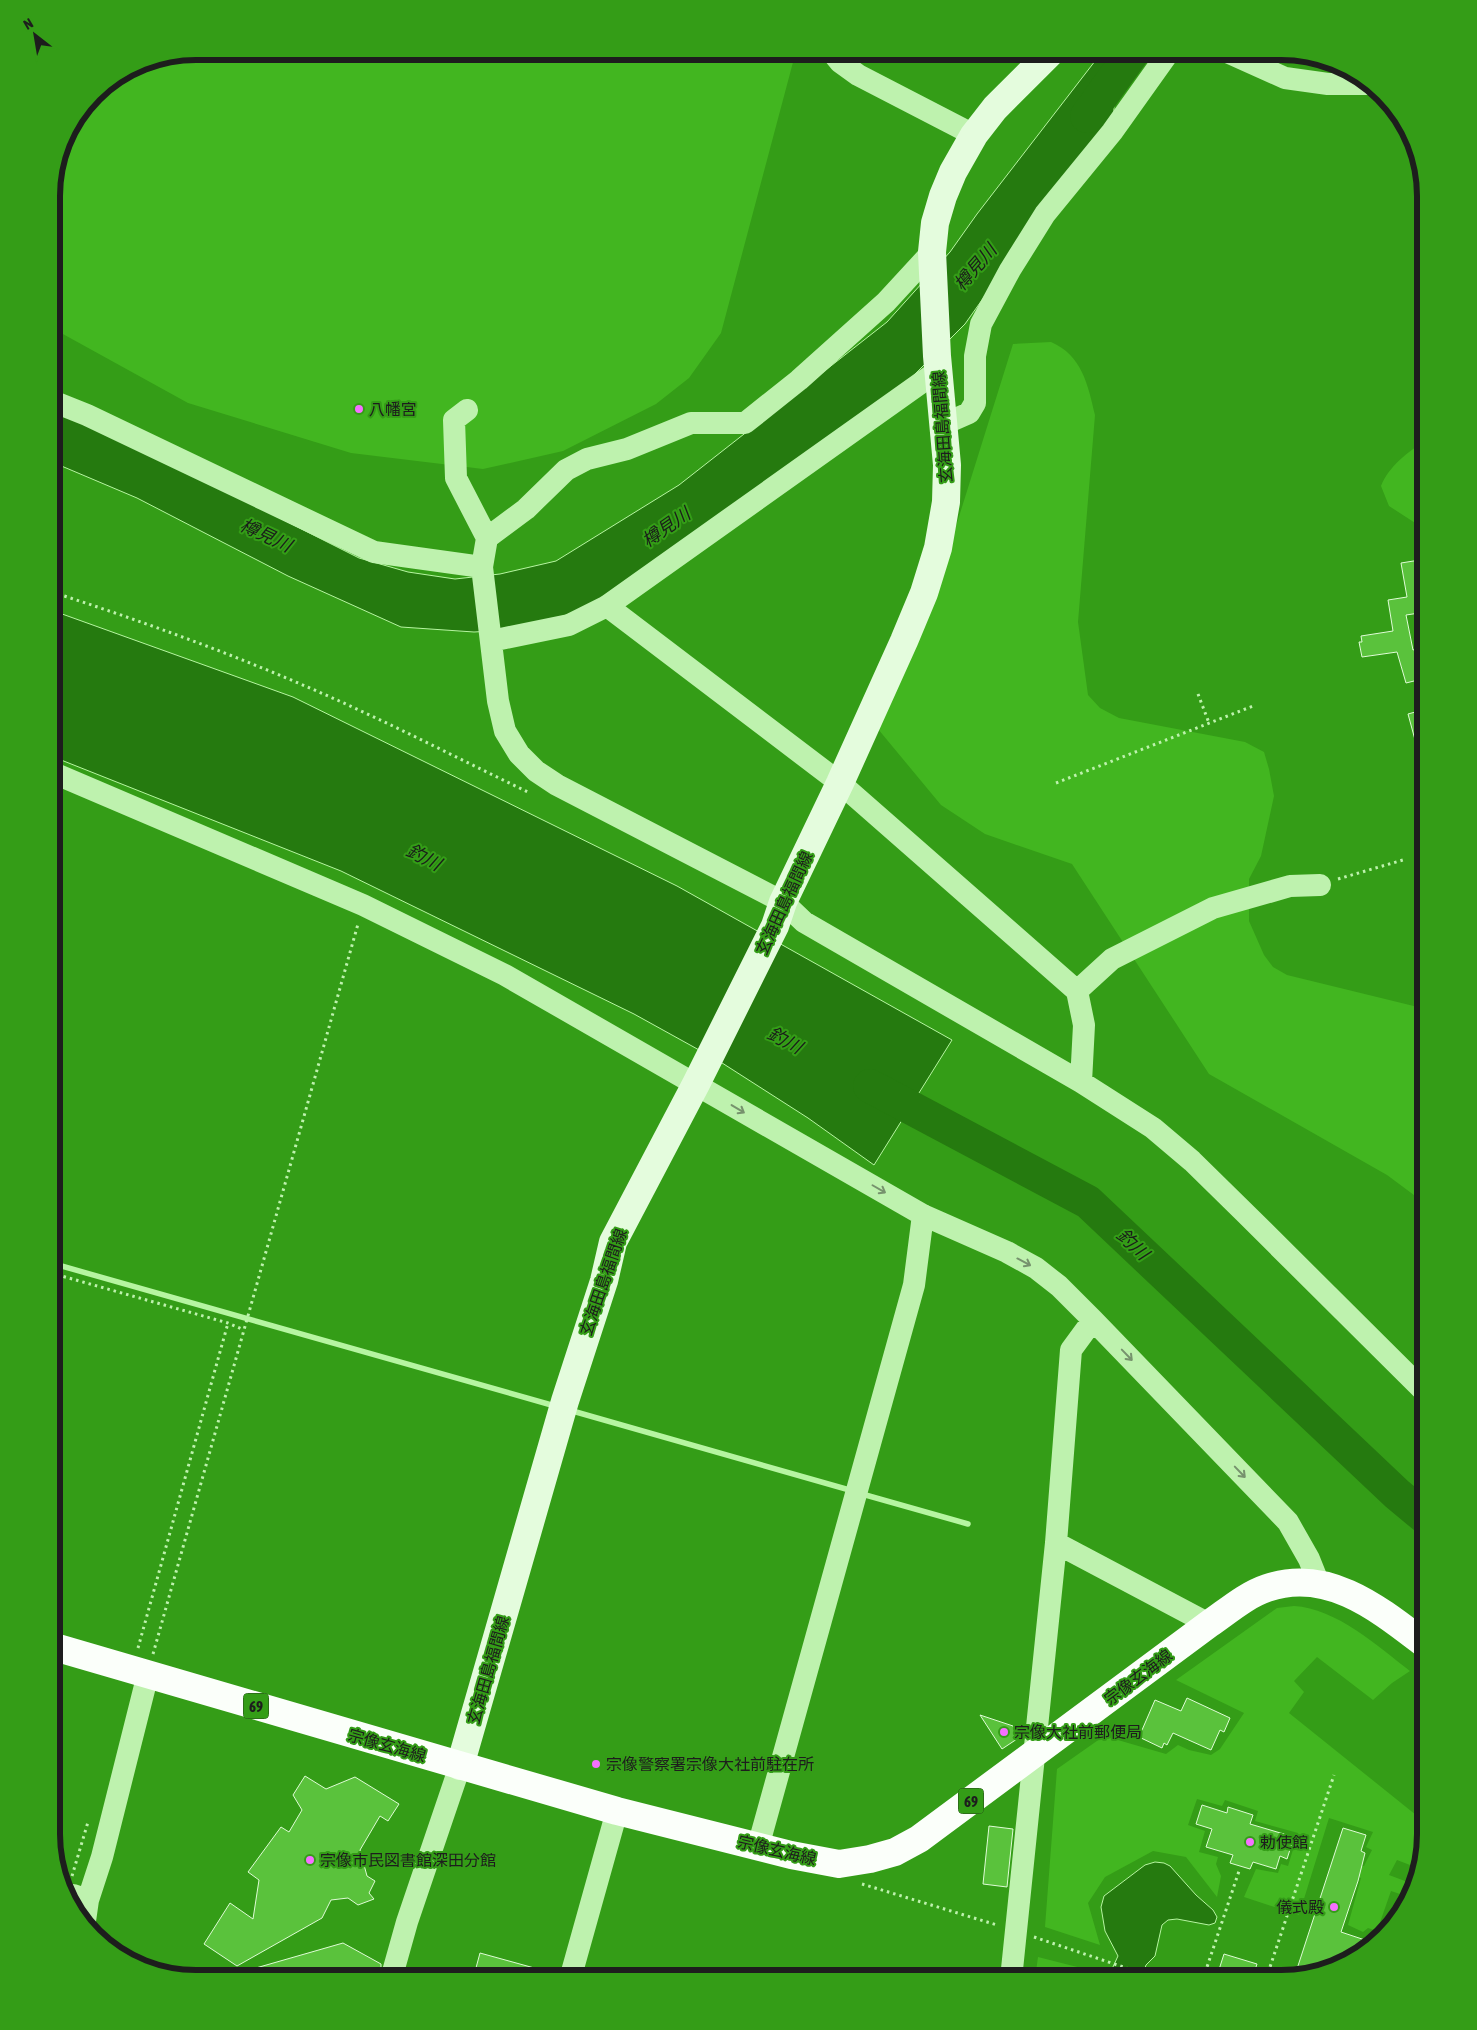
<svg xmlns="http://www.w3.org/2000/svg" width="1477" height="2030" font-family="'Asap Condensed','Noto Sans JP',sans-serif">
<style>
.green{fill:#42b620}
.water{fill:#257a0f;stroke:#b6f5a1}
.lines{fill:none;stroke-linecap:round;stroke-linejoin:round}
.stream{stroke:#b6f5a1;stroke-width:5.5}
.river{stroke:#257a0f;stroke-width:34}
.building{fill:#5ac23c;stroke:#dffcd6}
.path{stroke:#bef2ae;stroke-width:3;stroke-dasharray:2.5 4;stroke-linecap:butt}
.street{stroke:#bef2ae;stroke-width:22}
.secondary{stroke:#e4fcdd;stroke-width:28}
.primary{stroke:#fbfffa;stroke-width:28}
.oneway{stroke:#76926d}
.poi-dot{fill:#f570ff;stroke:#349d17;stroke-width:2}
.labels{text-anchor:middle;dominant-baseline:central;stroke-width:4;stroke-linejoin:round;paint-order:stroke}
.shield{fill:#349d17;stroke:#24431b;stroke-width:1}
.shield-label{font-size:15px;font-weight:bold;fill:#1d1d1d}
.poi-label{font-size:16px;fill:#1d1d1d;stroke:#349d17;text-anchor:start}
.street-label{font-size:16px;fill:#1d1d1d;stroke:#349d17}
.water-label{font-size:18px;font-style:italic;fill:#1a1d1a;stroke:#349d17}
.rim{fill:none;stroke:#1d1d1d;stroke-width:6}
</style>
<rect width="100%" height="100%" fill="#349d17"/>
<path class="green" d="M196,51H796L721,333L689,378L656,404L563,451L483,469L351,453L188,403L52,328V186L66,132L100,87L141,62Z
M1051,342C1082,355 1088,385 1095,415L1078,622L1088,695L1100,708L1119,718L1245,742L1264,752L1269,769L1274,796L1261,856L1249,879V921L1264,955L1273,967L1287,975L1426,1009V1204L1387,1175L1209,1074L1072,864L985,834L941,805L878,729L926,622L1013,344Z
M1426,440V530L1389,506L1381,486C1389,466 1408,452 1426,440Z
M1294,1606C1336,1608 1379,1647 1410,1671L1392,1683L1373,1700L1317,1657L1294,1681L1304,1692L1289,1713L1426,1823C1426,1842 1423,1852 1410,1865L1397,1860L1389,1875L1413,1884L1409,1897L1391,1891L1377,1931L1368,1928L1363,1932L1348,1925L1361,1878L1355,1875L1358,1866H1364L1372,1850L1366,1847L1373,1832L1329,1818L1299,1915L1244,1897L1256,1869L1278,1873L1281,1864L1288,1866L1298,1833L1255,1821L1258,1811L1225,1800L1222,1806L1197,1799L1188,1825L1205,1831L1199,1852L1218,1857L1216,1864L1221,1876L1217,1897L1186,1857L1153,1851L1105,1877L1088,1903L1100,1945L1045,1927L1057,1769L1104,1736L1166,1754L1178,1745L1189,1750L1211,1755L1220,1749L1244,1713L1176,1680L1277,1608Z
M1038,1957L1089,1970L1082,1979H1035Z"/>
<path class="water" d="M1113,51L1114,113L965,324L910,379L601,598L577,611L547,622L509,630L474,632L401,627L288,576L137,498L52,462V413L95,425L359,558L408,572L455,579L500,574L556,561L679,485L887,322L950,252L977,214L1102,52Z
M51,610L293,697L677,886L952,1040L874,1165L808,1118L719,1061L634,1014L341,871L51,756Z
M1155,1862L1164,1863L1170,1866L1196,1895L1213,1910L1217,1917L1215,1923L1209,1925L1177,1919L1168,1920L1162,1925L1155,1956L1146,1965L1141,1979H1097L1112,1969L1118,1956L1105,1931L1101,1907L1104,1896L1145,1865Z"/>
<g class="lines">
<path class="stream" d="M51,1263L555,1406
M569,1410L853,1491
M862,1494L968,1524"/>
<path class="river" d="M1087,116L1133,52
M870,1086L1088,1202L1397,1494L1426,1518"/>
</g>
<path class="building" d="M1426,559V612L1406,615L1413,650L1426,646V678L1406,683L1397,652L1362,657L1359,642H1362L1361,636L1393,631L1388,600L1407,597L1401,563Z
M1426,709V762H1421L1408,714Z
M1187,1698L1230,1718L1224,1732L1220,1730L1211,1750L1173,1733L1167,1745L1164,1743L1162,1748L1139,1737L1155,1700L1181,1711Z
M980,1715L1013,1726L1020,1737L1002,1749Z
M305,1776L326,1789L355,1777L399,1804L388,1821L380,1816L360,1850L367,1876L375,1881L369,1893L374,1899L358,1905L348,1898L331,1900L322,1918L237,1966L204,1944L230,1903L253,1919L259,1880L248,1872L281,1827L289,1832L302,1810L293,1795Z
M1202,1805L1227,1813L1228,1807L1253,1815L1250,1824L1294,1837L1287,1859L1280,1856L1276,1869L1253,1862L1250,1869L1230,1863L1233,1855L1206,1847L1212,1829L1196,1824Z
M989,1826L1013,1829L1007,1887L983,1884Z
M1343,1828L1366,1835L1361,1851L1365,1853L1358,1881L1341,1932L1371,1942L1354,1959L1295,1975Z
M343,1943L381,1964V1967L368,1978H236L235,1974Z
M480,1953L556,1974L555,1979H473Z
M1224,1954L1257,1964L1252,1979H1216Z"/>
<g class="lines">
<path class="path" d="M52,592C145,622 238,656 328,696C396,726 463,761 530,793
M1198,694L1209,723
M1056,783L1253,706
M1338,879L1403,860
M51,1273L228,1323L244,1330
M138,1648L228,1323
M153,1654L358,924
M72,1876L88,1822
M862,1884L997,1925
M1034,1937L1159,1979
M1203,1979L1239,1871
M1266,1979L1334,1775"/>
<path class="street" d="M831,51L840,62L858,75L974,135
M1227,52L1285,78L1328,84H1367
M932,252L886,302L799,380L745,423H691L627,449L587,459L566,470L526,509L487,538L482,567L498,701L505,731L519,754L536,771L557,785L783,902L804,922L1081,1082L1153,1128L1192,1161L1246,1214L1426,1393
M52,401L87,415L374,552L482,567
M467,410L454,420L456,478L487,538
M944,424L969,413L975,403V356L981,324L1010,270L1045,214L1112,132L1169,52
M607,606L840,783L1077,991L1084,1025L1081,1082
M491,641L569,625L607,606L939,370
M51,772L363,905L505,975L923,1215L1007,1252L1036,1268L1059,1286L1093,1320L1288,1522L1309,1559L1319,1584
M1077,991L1112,959L1213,908L1290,886L1320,885
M1056,1543L1209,1624
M758,1847L914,1285L923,1215
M68,1898L73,1895L88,1900
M85,1921L88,1900L102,1857L148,1674
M391,1979L407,1922L460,1766
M570,1979L617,1811
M1011,1979L1056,1543L1071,1350L1093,1320"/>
<path class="secondary" d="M460,1766L565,1401L604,1281L613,1242L696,1084L775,926L783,902L840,783L904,641L924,593L938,548L946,502L947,465L937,356L932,252L935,223L943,196L953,172L974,135L995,108L1052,51"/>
<path class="primary" d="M51,1646L617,1811L791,1855L839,1864L870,1859L895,1852L919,1839L1209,1624C1228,1611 1246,1595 1267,1588C1329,1567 1380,1610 1426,1645"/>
</g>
<defs><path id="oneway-shaft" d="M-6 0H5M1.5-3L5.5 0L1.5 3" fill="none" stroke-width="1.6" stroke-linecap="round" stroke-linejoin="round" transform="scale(1.25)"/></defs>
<g class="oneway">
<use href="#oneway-shaft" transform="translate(738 1109) rotate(31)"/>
<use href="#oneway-shaft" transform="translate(879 1189) rotate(30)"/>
<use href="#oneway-shaft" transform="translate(1024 1262) rotate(28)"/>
<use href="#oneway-shaft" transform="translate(1127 1355) rotate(46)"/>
<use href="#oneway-shaft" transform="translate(1240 1472) rotate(46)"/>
</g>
<g class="poi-dot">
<circle cx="359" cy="409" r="5"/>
<circle cx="1004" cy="1732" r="5"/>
<circle cx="596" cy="1764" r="5"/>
<circle cx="1250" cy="1842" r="5"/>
<circle cx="310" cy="1860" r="5"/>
<circle cx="1334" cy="1907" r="5"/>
</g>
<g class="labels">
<g class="shield">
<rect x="243.5" y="1693.5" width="25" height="25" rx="4"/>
<rect x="958.5" y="1788.5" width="25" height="25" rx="4"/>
</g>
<g class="shield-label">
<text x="256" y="1706">69</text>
<text x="971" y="1801">69</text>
</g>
<g class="poi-label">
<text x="369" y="409">八幡宮</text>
<text x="1014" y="1732">宗像大社前郵便局</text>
<text x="606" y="1764">宗像警察署宗像大社前駐在所</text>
<text x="1260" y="1842">勅使館</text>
<text x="320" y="1860">宗像市民図書館深田分館</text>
<text x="1324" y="1907" text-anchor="end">儀式殿</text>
</g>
<g class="street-label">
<text transform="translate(942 427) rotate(-94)">玄海田島福間線</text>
<text transform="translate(784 903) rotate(-65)">玄海田島福間線</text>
<text transform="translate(603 1282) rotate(-71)">玄海田島福間線</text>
<text transform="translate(488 1670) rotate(-74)">玄海田島福間線</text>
<text transform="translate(1138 1677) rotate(-37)">宗像玄海線</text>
<text transform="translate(387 1745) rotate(16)">宗像玄海線</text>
<text transform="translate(777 1850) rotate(13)">宗像玄海線</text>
</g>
<g class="water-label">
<text transform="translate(975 267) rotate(-49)">樽見川</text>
<text transform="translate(666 527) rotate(-35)">樽見川</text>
<text transform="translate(266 535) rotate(25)">樽見川</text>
<text transform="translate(424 857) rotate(27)">釣川</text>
<text transform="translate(785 1040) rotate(28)">釣川</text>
<text transform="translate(1133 1244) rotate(43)">釣川</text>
</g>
</g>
<path d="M0 0H1477V2030H0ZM196 60H1281A136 136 0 0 1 1417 196V1834A136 136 0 0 1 1281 1970H196A136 136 0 0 1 60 1834V196A136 136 0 0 1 196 60Z" fill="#349d17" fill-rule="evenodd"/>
<path class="rim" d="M196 60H1281A136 136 0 0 1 1417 196V1834A136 136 0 0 1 1281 1970H196A136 136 0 0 1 60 1834V196A136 136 0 0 1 196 60Z"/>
<g transform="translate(35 35) rotate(329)" stroke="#349d17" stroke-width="4" paint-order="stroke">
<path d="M0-4L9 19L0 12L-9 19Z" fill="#1d1d1d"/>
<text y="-8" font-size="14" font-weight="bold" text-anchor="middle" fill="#1d1d1d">N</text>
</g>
</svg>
